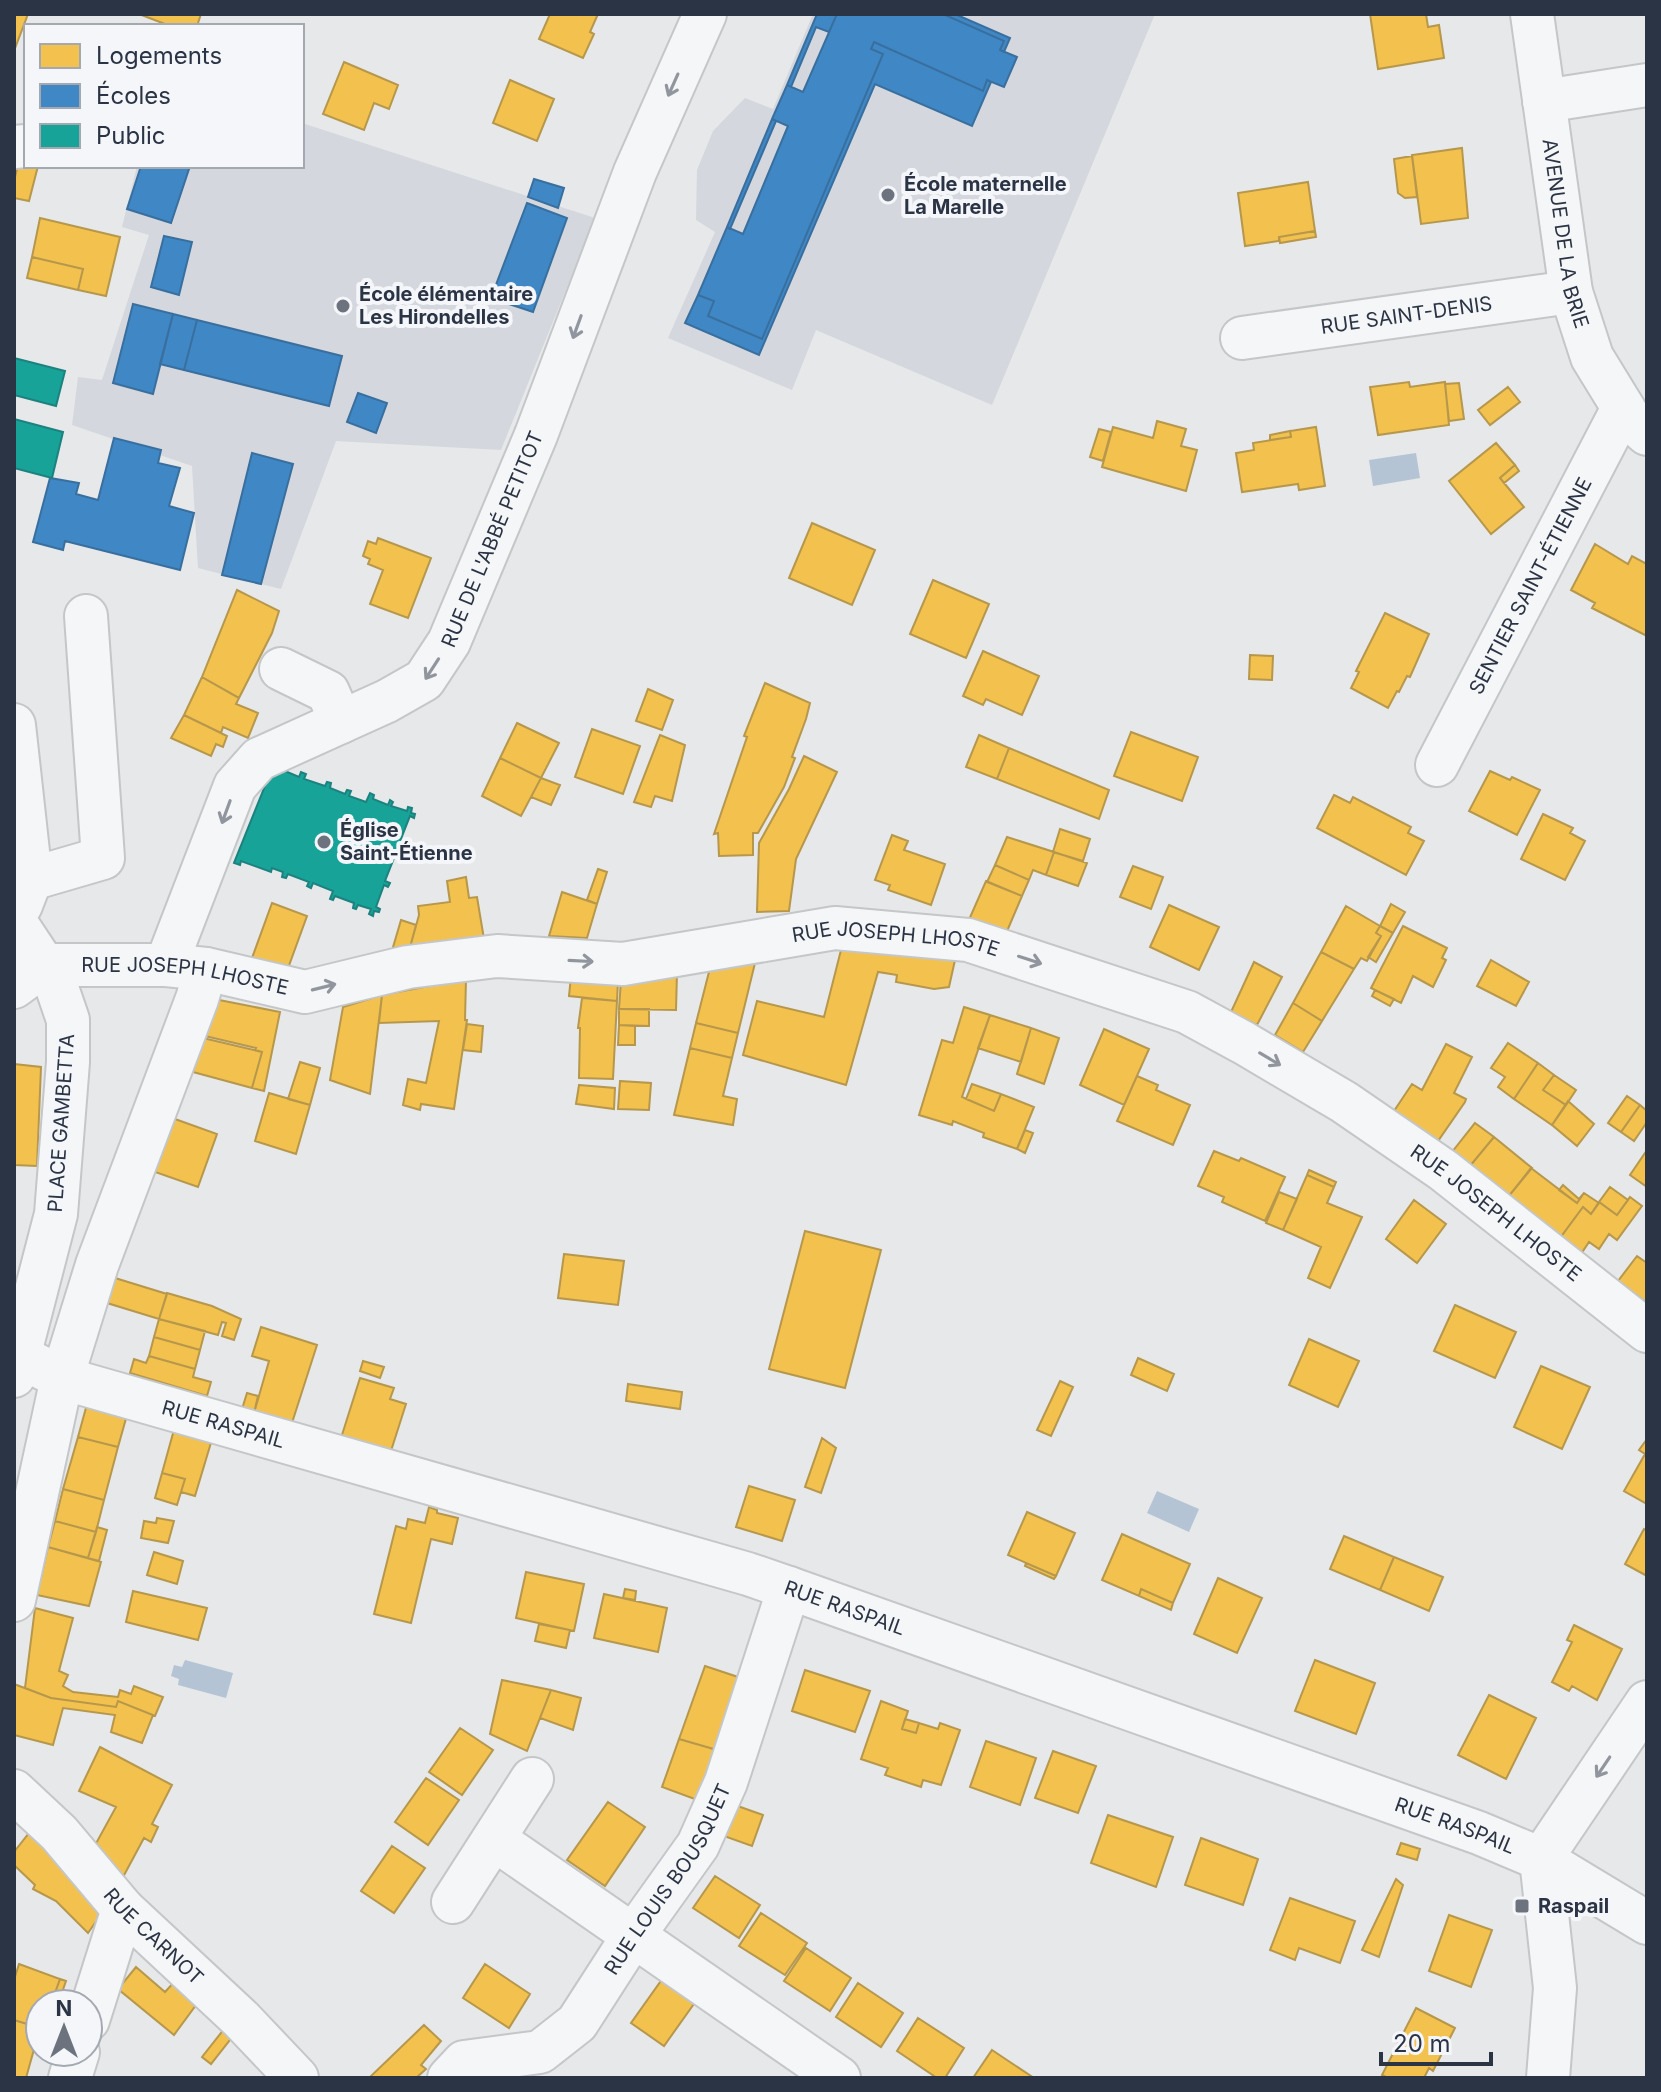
<svg xmlns="http://www.w3.org/2000/svg" width="1661" height="2092" font-family="Inter,sans-serif">
<style>
.built{fill:#d4d7dd}
.water{fill:#b4c4d5}
.homes{fill:#f2c14e;stroke:#b6974b;stroke-width:2}
.schools{fill:#3f88c5;stroke:#396f9f;stroke-width:2}
.public{fill:#17a398;stroke:#1d827f;stroke-width:2}
.lines{fill:none;stroke-linecap:round;stroke-linejoin:round}
.minor-casing{stroke:#c4c6c8;stroke-width:46}
.minor{stroke:#f5f6f7;stroke-width:42}
.oneway{stroke:#90959e}
.poi-dot{fill:#6c737f;stroke:#f4f6f9;stroke-width:3}
.labels{text-anchor:middle;dominant-baseline:central;stroke-width:8;stroke-linejoin:round;paint-order:stroke}
.poi-label{font-size:20px;font-weight:bold;fill:#2b3445;stroke:#f4f6f9;text-anchor:start}
.street-label{font-size:20px;fill:#2b3445;stroke:#f4f6f9}
</style>
<rect width="100%" height="100%" fill="#e6e8ea"/>
<path class="built" d="M813,14H1155L992,405L816,330L792,390L668,338L715,232L696,220L697,170L713,131L745,98L773,109Z
M302,123L595,218L501,450L336,441L281,589L198,568L192,466L72,425L78,377L102,380L149,235L122,227L137,166H302Z"/>
<path class="water" d="M1416,453L1420,478L1373,486L1369,460Z
M1157,1491L1199,1509L1189,1532L1147,1513Z
M185,1660L233,1673L226,1698L178,1685L179,1679L171,1676L174,1665L182,1667Z"/>
<path class="homes" d="M14,14H28L14,51Z
M139,14H201L197,26H170Z
M550,14H598L590,32L594,34L583,58L539,39Z
M1370,14H1426L1428,27L1439,25L1444,58L1378,69Z
M344,62L398,85L389,109L374,103L364,130L323,114Z
M510,80L554,99L537,141L493,123Z
M1462,148L1468,218L1421,224L1412,155Z
M1412,156L1417,197L1405,198L1398,193L1394,159Z
M19,161L26,166H38L29,201L14,198V181Z
M1308,182L1315,231L1279,237V241L1245,246L1238,193Z
M40,218L120,237L106,296L78,290L83,269L32,257Z
M1315,231L1316,237L1280,243L1279,237Z
M32,257L83,269L78,290L27,278Z
M1409,382L1410,387L1445,382L1449,425L1378,435L1370,387Z
M1459,383L1464,419L1449,421L1445,384Z
M1508,387L1520,402L1490,425L1478,410Z
M1157,421L1186,429L1181,446L1197,450L1186,491L1102,467L1113,427L1153,438Z
M1316,427L1325,486L1299,490L1298,484L1242,492L1236,453L1254,450L1253,443L1291,437L1290,431Z
M1099,429L1111,432L1103,461L1090,457Z
M1290,431L1291,437L1270,440V435Z
M1496,443L1515,465L1500,478L1524,507L1491,534L1449,481Z
M1515,465L1519,471L1504,483L1500,478Z
M812,523L875,550L852,605L789,578Z
M378,538L431,558L408,618L370,604L383,570L368,564L370,559L363,556L368,541L376,544Z
M1595,544L1628,564L1632,556L1647,564V636L1592,608L1595,603L1571,590Z
M933,580L989,604L966,658L910,634Z
M237,590L279,611L272,633L239,698L202,677Z
M1385,613L1429,634L1410,677L1407,676L1399,692L1397,691L1388,708L1351,688L1359,672L1356,671Z
M983,651L1039,676L1022,715L986,699L983,705L963,696Z
M1250,655L1273,656L1272,680L1249,679Z
M202,677L239,698L236,704L258,713L248,738L223,727L221,733L184,715Z
M765,683L810,703L806,719L792,757L795,758L784,787L758,833H753V855L719,856L718,833L714,834L747,737L744,736Z
M648,689L673,700L662,730L636,721Z
M184,715L227,736L223,747L216,744L211,756L171,738Z
M517,723L559,743L541,778L500,758Z
M592,729L640,746L623,794L575,777Z
M1131,732L1198,757L1182,801L1114,776Z
M660,735L685,745L672,801L655,796L651,807L634,802Z
M979,735L1009,748L997,779L966,767Z
M1009,748L1109,790L1099,819L997,779Z
M804,756L837,772L796,859L789,911L757,912L759,843L789,789Z
M500,758L541,778L521,816L482,796Z
M1490,771L1510,780L1512,777L1540,790L1517,835L1469,811Z
M541,778L560,785L551,805L531,797Z
M1334,795L1350,803L1353,797L1411,827L1408,833L1424,841L1406,875L1317,828Z
M1543,814L1573,828L1570,833L1585,841L1565,880L1521,859Z
M1060,829L1090,839L1083,861L1053,852Z
M892,835L908,841L904,850L945,864L931,905L888,890L890,885L875,880Z
M1007,837L1054,852L1046,875L1033,870L1029,880L995,865Z
M1054,852L1087,863L1078,886L1046,875Z
M995,865L1029,880L1022,896L987,882Z
M1133,866L1163,877L1151,909L1120,897Z
M598,869L607,872L597,904L587,900Z
M466,877L469,898L477,897L484,939L409,951L419,915L418,906L450,902L447,881Z
M986,881L1022,896L1005,936L968,922Z
M562,892L597,904L587,938L549,936Z
M272,903L307,916L287,971L252,958Z
M1391,904L1405,912L1393,933L1380,926Z
M1169,905L1219,927L1199,970L1150,947Z
M1346,906L1380,926L1376,933L1381,936L1367,961L1361,958L1354,969L1321,952Z
M401,920L416,925L409,951L391,954Z
M1380,926L1393,933L1376,962L1368,957L1381,936L1376,933Z
M1403,926L1447,948L1442,958L1446,960L1433,987L1413,976L1401,1003L1371,988Z
M842,946L955,960L949,987L934,989L896,982L897,975L878,972L846,1085L743,1055L757,1001L824,1017Z
M1321,952L1354,969L1322,1021L1293,1003Z
M1491,960L1529,982L1516,1006L1477,986Z
M1254,962L1282,977L1257,1025L1231,1012Z
M755,963L738,1033L696,1023L710,968Z
M677,973L676,1010L619,1009L621,980Z
M571,976L618,981L617,1001L569,996Z
M466,979L465,1020H467L454,1109L421,1104L420,1110L403,1105L408,1079L426,1083L439,1021L379,1023L382,995Z
M1375,990L1394,999L1390,1006L1372,996Z
M382,995L370,1094L330,1080L343,1007Z
M582,998L617,1001L613,1079L579,1078L580,1028H578Z
M214,999L280,1012L264,1091L252,1088L262,1052L255,1050L256,1048L205,1036Z
M1293,1003L1322,1021L1303,1052L1275,1035Z
M964,1007L990,1015L962,1097L994,1111L1001,1094L1034,1107L1017,1149L983,1137L984,1133L953,1121L952,1125L919,1115L942,1040L953,1043Z
M619,1009H649V1026L619,1025Z
M990,1015L1031,1028L1021,1062L978,1048Z
M696,1023L738,1033L732,1058L690,1048Z
M467,1024L483,1026L481,1052L463,1050Z
M619,1025L635,1026V1045H618Z
M1031,1028L1059,1038L1044,1084L1017,1074Z
M1104,1029L1149,1049L1124,1105L1080,1085Z
M203,1038L262,1052L252,1088L193,1072Z
M1508,1043L1538,1063L1514,1099L1498,1087L1505,1077L1491,1068Z
M1446,1044L1472,1057L1454,1093L1466,1099L1465,1102L1438,1141L1394,1111L1412,1084L1422,1090Z
M690,1048L732,1058L723,1096L737,1099L733,1125L674,1115Z
M300,1062L320,1068L310,1105L288,1099Z
M1538,1063L1554,1075L1543,1090L1566,1105L1552,1125L1514,1099Z
M14,1064L41,1067L37,1166L14,1165Z
M1554,1075L1576,1090L1566,1105L1543,1090Z
M1137,1076L1158,1085L1156,1090L1190,1105L1173,1145L1117,1121Z
M620,1081L651,1083L649,1110L618,1109Z
M972,1084L1001,1094L994,1111L966,1099Z
M579,1085L615,1088L614,1109L576,1104Z
M269,1093L310,1105L296,1154L255,1141Z
M1627,1096L1640,1105L1621,1132L1608,1123Z
M1568,1101L1594,1124L1577,1146L1552,1125Z
M1640,1105L1647,1111V1122L1634,1141L1621,1132Z
M175,1119L217,1134L198,1187L155,1172Z
M1475,1123L1494,1137L1470,1166L1452,1152Z
M1025,1130L1033,1133L1025,1153L1017,1149Z
M1494,1137L1532,1168L1508,1197L1470,1166Z
M1647,1150V1187L1630,1175Z
M1214,1151L1239,1161L1241,1158L1285,1177L1265,1221L1222,1202L1224,1197L1198,1186Z
M1531,1168L1577,1203L1584,1193L1599,1203L1591,1214L1583,1207L1560,1238L1508,1197Z
M1309,1170L1336,1182L1334,1187L1307,1175Z
M1307,1175L1334,1187L1327,1203L1362,1217L1330,1288L1308,1278L1321,1247L1283,1230Z
M1563,1185L1579,1199L1584,1193L1577,1203L1559,1190Z
M1610,1187L1628,1200L1617,1215L1599,1202Z
M1279,1192L1297,1199L1283,1230L1266,1223Z
M1630,1197L1642,1206L1617,1240L1609,1234L1599,1249L1589,1242L1581,1254L1560,1238L1583,1207L1591,1214L1599,1202L1617,1215Z
M1414,1200L1446,1224L1417,1263L1386,1239Z
M805,1231L881,1250L845,1388L769,1369Z
M564,1254L624,1261L618,1305L558,1298Z
M1637,1256L1647,1263V1303L1618,1281Z
M115,1278L167,1294L159,1319L107,1303Z
M167,1293L212,1306L241,1319L234,1340L222,1336L226,1323L222,1322L218,1335L159,1319Z
M1455,1305L1516,1332L1495,1378L1434,1351Z
M159,1319L205,1331L200,1350L154,1337Z
M261,1327L317,1345L291,1426L254,1413L269,1361L252,1356Z
M154,1337L200,1350L195,1369L149,1356Z
M1309,1339L1359,1361L1338,1407L1289,1385Z
M149,1356L195,1369L193,1377L211,1382L207,1396L130,1373L134,1359L146,1363Z
M1138,1358L1174,1374L1167,1391L1131,1375Z
M363,1361L384,1367L380,1378L360,1371Z
M1541,1366L1590,1387L1562,1449L1514,1427Z
M360,1378L394,1388L390,1399L406,1404L390,1454L341,1438Z
M1060,1381L1073,1387L1051,1436L1037,1430Z
M628,1384L682,1392L680,1409L626,1401Z
M247,1393L258,1396L254,1413L242,1409Z
M87,1404L127,1415L118,1447L78,1437Z
M175,1426L213,1436L195,1496L181,1492L185,1479L162,1473Z
M78,1437L118,1447L104,1500L63,1489Z
M822,1438L836,1448L821,1493L805,1487Z
M1647,1439V1504L1624,1491L1645,1454L1639,1450Z
M162,1473L185,1479L177,1505L155,1498Z
M749,1486L795,1500L782,1541L736,1527Z
M63,1489L104,1500L96,1532L55,1521Z
M429,1507L437,1510V1513L458,1518L452,1544L431,1539L411,1623L374,1614L396,1526L406,1529L408,1519L425,1523Z
M1027,1512L1075,1533L1056,1576L1008,1555Z
M157,1518L174,1521L168,1543L141,1538L144,1521L156,1523Z
M55,1521L96,1532L88,1558L48,1547Z
M97,1527L107,1530L99,1561L88,1558Z
M1644,1529L1647,1531V1576L1625,1564Z
M1122,1534L1190,1564L1173,1603L1141,1589L1139,1596L1102,1580Z
M1344,1536L1394,1557L1380,1590L1330,1569Z
M48,1547L101,1562L89,1606L37,1595Z
M154,1552L183,1561L177,1584L147,1575Z
M1394,1557L1443,1577L1429,1611L1380,1590Z
M1026,1563L1056,1576L1054,1579L1025,1566Z
M526,1572L584,1584L574,1631L516,1618Z
M1218,1578L1262,1598L1237,1653L1194,1634Z
M625,1589L636,1591L635,1600L623,1598Z
M1141,1589L1173,1603L1171,1610L1139,1596Z
M133,1591L207,1608L198,1640L126,1622Z
M604,1594L667,1608L658,1652L594,1638Z
M35,1608L73,1618L59,1671L68,1675L63,1686L73,1692L118,1697L120,1690L131,1694L134,1686L163,1697L155,1716L118,1701L116,1707L51,1698L25,1688Z
M539,1624L570,1630L566,1648L535,1641Z
M1574,1625L1622,1649L1597,1700L1572,1686L1569,1691L1552,1682L1572,1642L1567,1640Z
M1315,1660L1375,1683L1356,1734L1295,1711Z
M705,1666L741,1678L717,1750L679,1739Z
M805,1670L870,1691L855,1732L792,1711Z
M502,1680L551,1690L527,1751L490,1734Z
M14,1684L51,1698L116,1707L118,1701L153,1715L142,1743L111,1732L115,1715L63,1708L53,1745L14,1735Z
M551,1690L581,1698L573,1730L540,1718Z
M1489,1695L1536,1718L1506,1779L1458,1755Z
M881,1701L908,1711L902,1729L916,1733L919,1723L938,1729L940,1723L960,1730L941,1785L923,1780L921,1787L885,1775L888,1768L861,1759Z
M905,1719L919,1723L916,1733L902,1729Z
M460,1728L493,1750L462,1795L429,1772Z
M679,1739L717,1750L700,1801L662,1787Z
M986,1741L1036,1758L1020,1805L970,1787Z
M100,1747L172,1785L152,1824L158,1827L151,1842L144,1838L122,1879L94,1847L116,1807L79,1791Z
M1053,1751L1096,1766L1078,1813L1035,1798Z
M426,1778L459,1800L428,1845L395,1822Z
M608,1802L645,1827L605,1886L567,1860Z
M732,1804L763,1815L752,1846L721,1835Z
M1108,1815L1173,1837L1156,1887L1091,1863Z
M29,1833L70,1871L102,1913L88,1933L56,1901L33,1889L35,1885L14,1865V1852Z
M1201,1838L1258,1859L1243,1905L1185,1885Z
M1401,1843L1420,1849L1417,1860L1397,1854Z
M392,1846L425,1868L394,1913L361,1891Z
M715,1876L760,1905L739,1938L693,1908Z
M1396,1879L1403,1885L1379,1957L1362,1950Z
M1290,1898L1355,1921L1340,1963L1299,1948L1295,1960L1270,1950Z
M761,1913L807,1943L785,1975L739,1946Z
M1449,1915L1492,1930L1471,1987L1429,1971Z
M806,1948L851,1978L830,2011L784,1981Z
M19,1964L60,1979L51,2004H40V2028L14,2020V1980Z
M485,1964L530,1994L509,2028L463,1998Z
M136,1967L165,1992L174,1982L199,2001L174,2035L118,1989Z
M663,1978L696,2001L664,2046L631,2023Z
M60,1979L66,1981L58,2004H51Z
M858,1983L903,2013L881,2047L836,2017Z
M1416,2008L1455,2028L1433,2071L1429,2068L1424,2078H1388L1382,2075Z
M918,2018L964,2048L945,2078H937L897,2051Z
M14,2020L40,2028L26,2078H14Z
M228,2024L237,2031L211,2064L202,2057Z
M424,2025L441,2041L421,2065L426,2069L416,2078H369Z
M992,2050L1034,2078H973Z"/>
<path class="schools" d="M817,14H837L829,32L816,27L791,87L787,85Z
M837,14H943L1004,41L1000,50L1017,57L1004,87L987,80L983,91L874,42L871,49L883,54L762,339L708,316L714,301L698,295L727,227L743,234L788,126L772,119L787,85L803,92Z
M943,14H955L1010,38L1004,52L1000,50L1004,41Z
M874,42L983,91L987,80L991,82L972,126L875,84L759,355L685,323L698,295L714,301L708,316L762,339L883,54L871,49Z
M772,119L776,121L730,229L727,227Z
M141,166H190L171,223L127,209Z
M534,179L564,188L558,208L528,197Z
M527,203L567,218L533,312L491,298Z
M164,236L192,242L179,295L151,287Z
M133,304L173,314L153,394L113,383Z
M173,314L197,320L184,370L160,364Z
M197,320L342,356L329,406L184,370Z
M358,393L387,403L376,433L347,422Z
M114,438L161,450L158,463L180,468L169,506L194,513L180,570L65,541L63,550L33,542L50,478L79,483L76,494L98,500Z
M252,453L293,464L261,584L222,575Z"/>
<path class="public" d="M14,358L65,371L56,406L14,395Z
M14,419L63,432L52,478L14,468Z
M273,766L299,777L301,772L306,774L304,779L325,786L327,782L331,783L330,788L345,794L347,790L351,791L349,796L366,802L370,793L374,795L373,799L388,805L390,800L393,802L391,806L407,811L408,807L412,808L411,813L415,814L414,818L410,816L401,839L405,841L404,845L400,843L385,881L390,883L388,887L384,885L376,907L380,909L379,912L374,911L373,916L369,914L371,909L358,905L356,909L353,908L354,903L335,896L333,900L330,899L333,891L313,883L311,888L307,886L309,882L288,874L286,878L282,877L283,872L272,868L271,872L241,861L240,865L234,863Z"/>
<g class="lines">
<defs>
<g id="minor">
<path id="s1" d="M1532,14L1571,292L1592,357L1630,419L1647,434"/>
<path d="M1544,101L1647,85"/>
<path d="M14,147L26,146"/>
<path id="s2" d="M1242,338L1571,292"/>
<path d="M281,669L328,692L341,722"/>
<path d="M14,725L31,879L21,905"/>
<path id="s3" d="M1437,765L1623,408"/>
<path d="M31,879L103,858L86,616"/>
<path d="M14,920L55,982L68,1020V1062L56,1214L14,1376"/>
<path id="s4" d="M44,965H166L206,969L305,992L408,967L497,956L623,964L835,928L968,940L1187,1012L1244,1043L1344,1102L1443,1170L1647,1331"/>
<path id="s5" d="M166,965L235,786L259,759L387,701L424,680L449,642L536,435L635,172L705,14"/>
<path d="M14,987L44,965"/>
<path id="s6" d="M21,1357L62,1378L748,1574L789,1588L1479,1833L1541,1859L1647,1923"/>
<path d="M14,1600L62,1378L97,1265L197,999L206,969"/>
<path id="s7" d="M14,1791L59,1833L123,1909L241,2019L297,2078"/>
<path d="M494,1839L839,2078"/>
<path d="M1541,1859L1555,1988L1548,2078"/>
<path d="M1541,1859L1647,1702"/>
<path d="M453,1902L532,1779"/>
<path d="M88,2020L123,1909"/>
<path d="M70,2078L78,2052"/>
<path id="s8" d="M449,2078L464,2062L540,2052L577,2023L633,1936L698,1845L726,1782L789,1588"/>
</g>
</defs>
<use href="#minor" class="minor-casing"/>
<use href="#minor" class="minor"/>
</g>
<defs><path id="oneway-shaft" d="M-6 0H5M1.5-3L5.5 0L1.5 3" fill="none" stroke-width="1.6" stroke-linecap="round" stroke-linejoin="round" transform="scale(2)"/></defs>
<g class="oneway">
<use href="#oneway-shaft" transform="translate(673 85) rotate(114)"/>
<use href="#oneway-shaft" transform="translate(577 327) rotate(110)"/>
<use href="#oneway-shaft" transform="translate(432 669) rotate(123)"/>
<use href="#oneway-shaft" transform="translate(226 812) rotate(110)"/>
<use href="#oneway-shaft" transform="translate(1030 960) rotate(18)"/>
<use href="#oneway-shaft" transform="translate(581 961) rotate(3)"/>
<use href="#oneway-shaft" transform="translate(324 987) rotate(-14)"/>
<use href="#oneway-shaft" transform="translate(1270 1059) rotate(31)"/>
<use href="#oneway-shaft" transform="translate(1603 1767) rotate(124)"/>
</g>
<g class="poi-dot">
<circle cx="888" cy="195" r="8"/>
<circle cx="343" cy="306" r="8"/>
<circle cx="324" cy="842" r="8"/>
<rect x="1514" y="1898" width="16" height="16" rx="4"/>
</g>
<g class="labels">
<g class="poi-label">
<text x="904" y="184">École maternelle<tspan x="904" dy="23">La Marelle</tspan></text>
<text x="359" y="294">École élémentaire<tspan x="359" dy="23">Les Hirondelles</tspan></text>
<text x="340" y="830">Église<tspan x="340" dy="23">Saint-Étienne</tspan></text>
<text x="1538" y="1906">Raspail</text>
</g>
<g class="street-label">
<text stroke="none"><textPath href="#s1" startOffset="222">AVENUE DE LA BRIE</textPath></text>
<text stroke="none"><textPath href="#s2" startOffset="166">RUE SAINT-DENIS</textPath></text>
<text stroke="none"><textPath href="#s5" startOffset="568">RUE DE L'ABBÉ PETITOT</textPath></text>
<text stroke="none"><textPath href="#s3" startOffset="202">SENTIER SAINT-ÉTIENNE</textPath></text>
<text stroke="none"><textPath href="#s4" startOffset="862">RUE JOSEPH LHOSTE</textPath></text>
<text stroke="none"><textPath href="#s4" startOffset="142">RUE JOSEPH LHOSTE</textPath></text>
<text transform="translate(61 1123) rotate(-86)">PLACE GAMBETTA</text>
<text stroke="none"><textPath href="#s4" startOffset="1534">RUE JOSEPH LHOSTE</textPath></text>
<text stroke="none"><textPath href="#s6" startOffset="214">RUE RASPAIL</textPath></text>
<text stroke="none"><textPath href="#s6" startOffset="862">RUE RASPAIL</textPath></text>
<text stroke="none"><textPath href="#s6" startOffset="1510">RUE RASPAIL</textPath></text>
<text stroke="none"><textPath href="#s8" startOffset="316">RUE LOUIS BOUSQUET</textPath></text>
<text stroke="none"><textPath href="#s7" startOffset="202">RUE CARNOT</textPath></text>
</g>
</g>
<rect width="1661" height="2092" fill="none" stroke="#2b3445" stroke-width="32"/>
<rect x="24" y="24" width="280" height="144" fill="#f4f6f9" stroke="#a4a8b1" stroke-width="2"/>
<rect x="40" y="44" width="40" height="24" fill="#f2c14e" stroke="#a4a8b1" stroke-width="2"/>
<text x="96" y="64" font-size="24" fill="#2b3445">Logements</text>
<rect x="40" y="84" width="40" height="24" fill="#3f88c5" stroke="#a4a8b1" stroke-width="2"/>
<text x="96" y="104" font-size="24" fill="#2b3445">Écoles</text>
<rect x="40" y="124" width="40" height="24" fill="#17a398" stroke="#a4a8b1" stroke-width="2"/>
<text x="96" y="144" font-size="24" fill="#2b3445">Public</text>
<g transform="translate(64 2028)"><circle r="38" fill="#f4f6f9" stroke="#a4a8b1" stroke-width="2"/>
<path d="M0-6L14 30L0 20L-14 30Z" fill="#6c737f"/>
<text y="-12" font-size="22" font-weight="bold" text-anchor="middle" fill="#2b3445">N</text>
</g>
<path d="M1381 2052v12h110v-12" fill="none" stroke="#2b3445" stroke-width="4"/>
<text x="1393" y="2052" font-size="24" fill="#2b3445" stroke="#f4f6f9" stroke-width="6" paint-order="stroke">20 m</text>
</svg>
